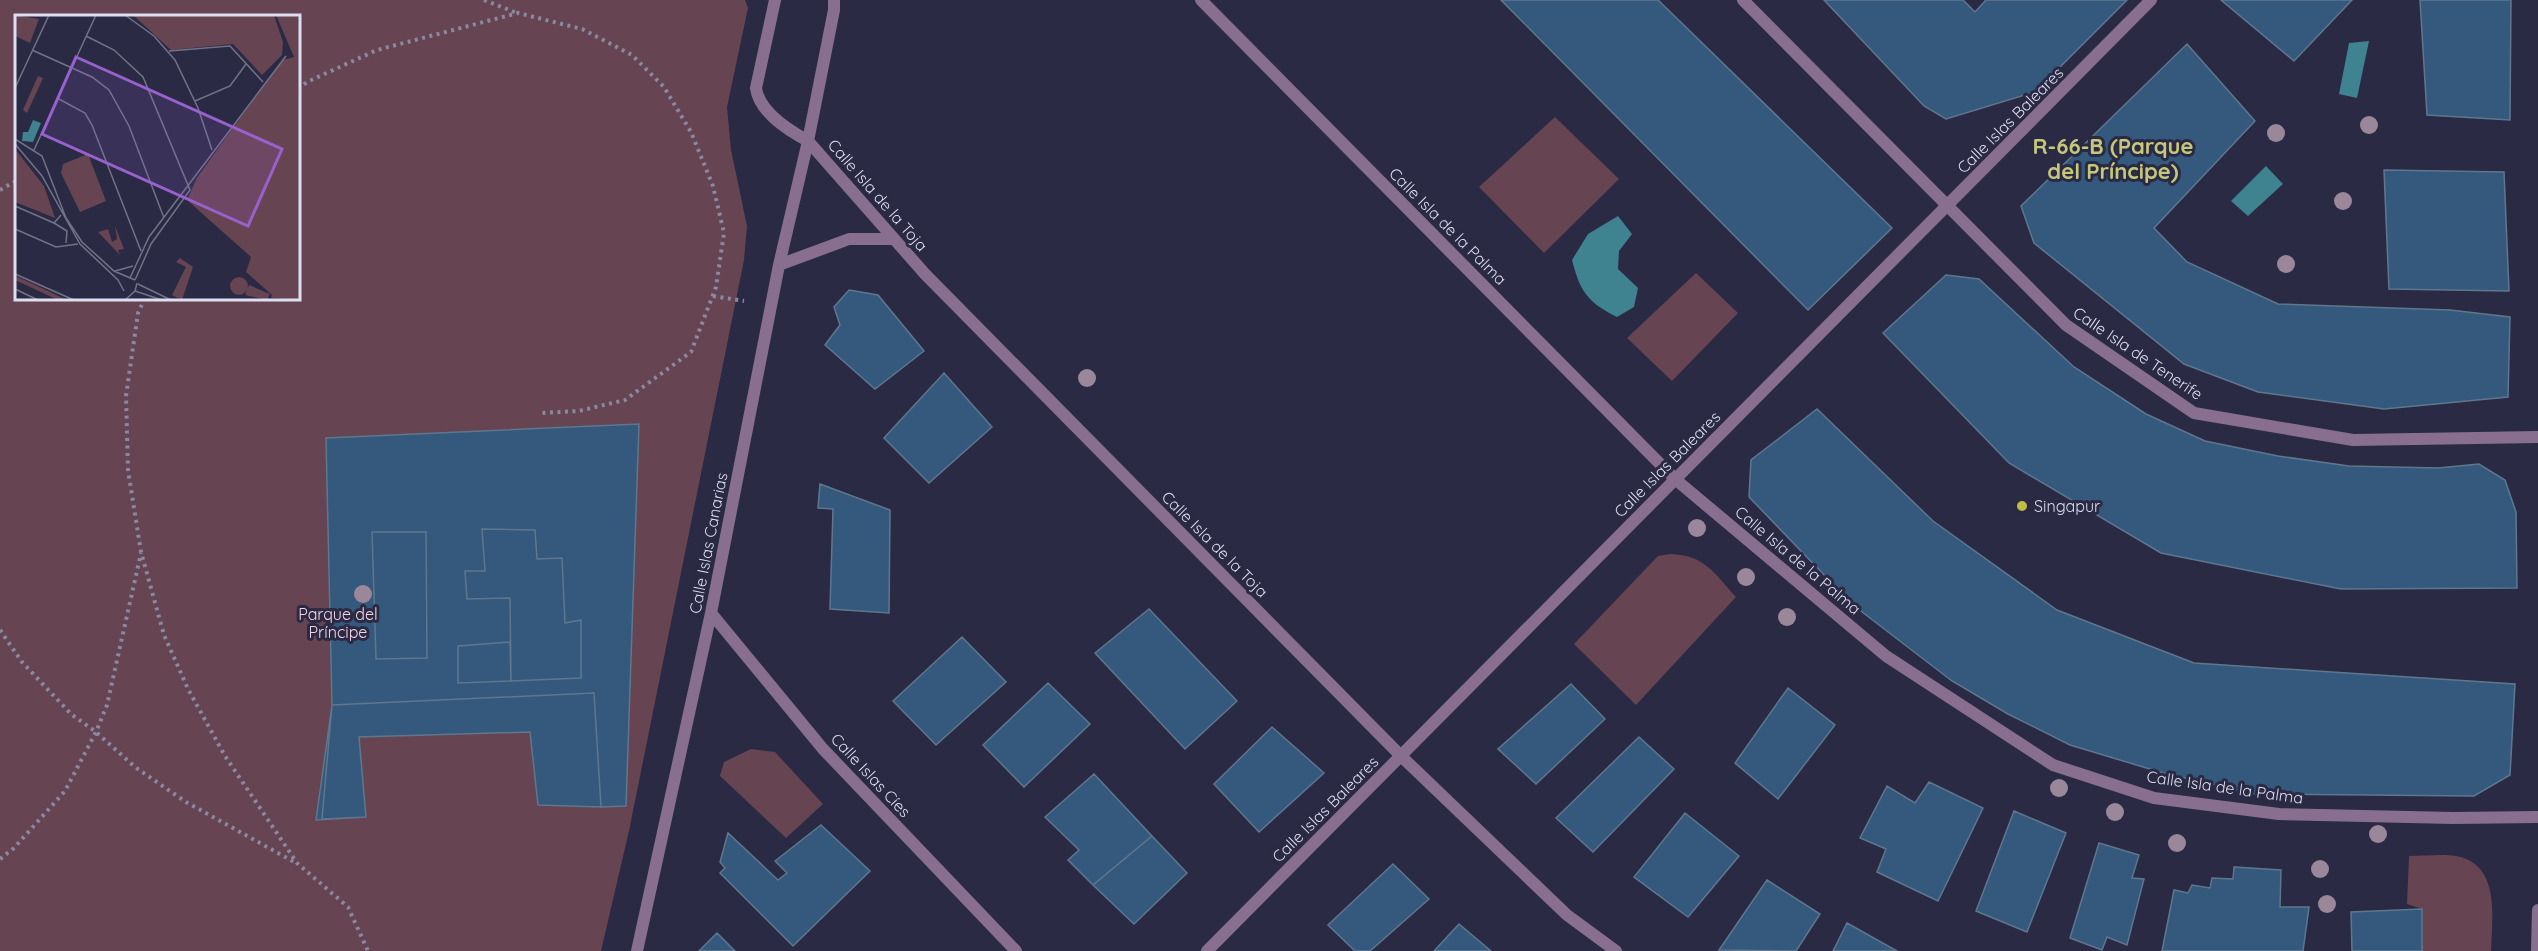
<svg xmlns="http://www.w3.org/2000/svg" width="2538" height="951" font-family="Quicksand,sans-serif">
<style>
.green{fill:#664452;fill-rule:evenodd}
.water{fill:#3f8290}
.building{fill:#34597c;stroke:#5f778e;stroke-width:1.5}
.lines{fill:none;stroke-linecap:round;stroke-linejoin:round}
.path{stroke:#89899f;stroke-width:4;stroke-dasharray:3 4.5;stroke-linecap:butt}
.pedestrian{stroke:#886f90;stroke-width:12}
.minor{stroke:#886f90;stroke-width:12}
.tree{fill:#9a889a}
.poi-dot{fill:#bebf42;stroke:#2a2a44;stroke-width:2}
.labels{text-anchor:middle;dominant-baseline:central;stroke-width:6;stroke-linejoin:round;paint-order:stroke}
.street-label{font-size:16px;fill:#dddef0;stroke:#2a2a44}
.poi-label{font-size:16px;fill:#dddef0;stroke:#2a2a44;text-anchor:start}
.park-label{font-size:16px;fill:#f5d4e1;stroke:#2a2a44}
.district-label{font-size:22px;font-weight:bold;fill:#c5c77a;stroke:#2a2a44}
.inset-road{fill:none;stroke:#727289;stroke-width:1.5}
.view{fill:#9861ce;fill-opacity:0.15;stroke:#9861ce;stroke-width:3}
.inset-edge{fill:none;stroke:#dddef0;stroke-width:3}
</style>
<rect width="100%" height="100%" fill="#2a2a44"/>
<path class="green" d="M0,0H745L748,8L727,107L731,150L747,226L744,260L629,831L601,951H0ZM16,16H298V298H16Z
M1555,117L1619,179L1544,253L1479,187Z
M1696,273L1738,313L1672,381L1627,338Z
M1670,554C1705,555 1714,573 1736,597L1636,705L1574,644L1658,556Z
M751,749L775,752L823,804L786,838L720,776L724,762Z
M2409,856C2424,856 2442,854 2456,856C2501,864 2492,918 2491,951H2422V909L2407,904Z"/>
<path class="water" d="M2369,41L2357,98L2339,94L2349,43Z
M2266,166L2283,184L2248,216L2231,201Z
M1618,216L1632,234L1619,251L1618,269L1638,288L1634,307L1617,317C1587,302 1580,291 1572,260L1588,234Z"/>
<path class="building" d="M1501,0H1658L1892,228L1808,310Z
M1824,0H1963L1975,12L1986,0H2127L2035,92L1946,119L1924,106Z
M2221,0H2352L2294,61Z
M2420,0H2511L2510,120L2427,115Z
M2187,44L2255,121L2154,228L2187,262L2278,304L2450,310L2510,317L2508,397L2384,409L2258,392L2184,364L2034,243L2021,206Z
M2384,170L2504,172L2509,291L2389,289Z
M1946,275L1979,279L2074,367L2146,414L2205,441L2278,456L2349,466L2438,468L2479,464L2505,480L2516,512L2517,588L2341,589L2161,553L2009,463L1883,333Z
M849,290L878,295L924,351L875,389L825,345L840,325L834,307Z
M944,373L992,427L929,483L884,438Z
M1817,409L1933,521L2057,610L2194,663L2515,684L2510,775L2474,796L2255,794L2163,773L2070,745L2008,714L1952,681L1853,605L1749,497L1751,460Z
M639,424L626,806L601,807L538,805L530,732L359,737L366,817L316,820L332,705L326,438Z
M820,484L890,510L889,613L830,609L833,509L818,508Z
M482,529L535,530L537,559L562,558L565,623L581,620V678L511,681L510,598L467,599L465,571H485Z
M372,532H426L427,658L376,659Z
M1149,609L1237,701L1185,749L1095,653Z
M962,637L1006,682L936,745L893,701Z
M510,642L511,681L458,683V646Z
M1048,683L1090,724L1024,787L983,745Z
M1571,684L1605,719L1536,784L1498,749Z
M1788,688L1835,725L1778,799L1735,763Z
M594,693L601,807L538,805L530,732L359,737L366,817L322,819L332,705Z
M1272,727L1324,773L1259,832L1214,784Z
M1639,737L1674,769L1593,852L1556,818Z
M1094,774L1152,836L1093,885L1068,860L1079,850L1045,817Z
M1929,782L1983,808L1938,901L1877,872L1886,849L1860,838L1887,786L1915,803Z
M2014,811L2066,833L2027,932L1976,911Z
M1685,813L1739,856L1688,917L1634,877Z
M821,825L870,871L793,946L720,873L725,868L720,862L728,833L778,880L787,873L775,861Z
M1152,836L1187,873L1134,924L1093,885Z
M2099,843L2139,855L2132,878L2144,879L2127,945L2107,937L2102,950L2070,938Z
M1393,864L1429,899L1370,951H1355L1328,925Z
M2234,867L2281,870L2280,907H2309L2303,951H2162L2174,890L2188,893L2192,885L2210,888L2212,878L2233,879Z
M1767,880L1820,914L1796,951L1719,950Z
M2422,909V951H2352L2351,912Z
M1847,923L1897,951H1833Z
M1459,924L1491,951H1434Z
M717,933L735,951H699Z"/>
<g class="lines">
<path class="path" d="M484,0L517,13
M298,89L307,82L377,50L518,13L582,29L632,55L664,87L691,132L713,186L724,233L716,287L691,352L625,400L579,411L541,413
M0,190L16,181
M713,296L744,301
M145,298L138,313L126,396L128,470L141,552L164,635L188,689L225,756L297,863L348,907L368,951
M0,630L22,662L71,714L96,732L135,767L186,802L296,863
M0,859L14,848L65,791L96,732L107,705L141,553"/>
<path class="pedestrian" d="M1207,951L2151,0"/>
<path class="minor" d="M775,0L756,88C759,112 788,130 808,141L925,274L1402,757L1567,915L1616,951
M1201,0L1675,479L1886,656L2053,765L2154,798L2279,814L2453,818L2538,817
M1743,0L2066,325L2194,413L2353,440L2538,437
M779,265L849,239H893
M711,613L823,749L1016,951
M637,951L711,613L779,265L808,141L834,10V0
M2537,951L2538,910"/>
</g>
<g class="tree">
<circle cx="2369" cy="125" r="9"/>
<circle cx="2276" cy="133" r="9"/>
<circle cx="2343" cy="201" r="9"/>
<circle cx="2286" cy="264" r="9"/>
<circle cx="1087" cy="378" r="9"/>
<circle cx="1697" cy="528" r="9"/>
<circle cx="1746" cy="577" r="9"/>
<circle cx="363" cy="594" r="9"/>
<circle cx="1787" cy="617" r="9"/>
<circle cx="2059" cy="788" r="9"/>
<circle cx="2115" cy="812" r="9"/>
<circle cx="2378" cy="834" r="9"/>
<circle cx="2177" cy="843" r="9"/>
<circle cx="2320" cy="869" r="9"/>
<circle cx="2327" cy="904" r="9"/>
</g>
<circle class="poi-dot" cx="2022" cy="506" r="6"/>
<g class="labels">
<g class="street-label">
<text transform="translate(2010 120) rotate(-45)">Calle Islas Baleares</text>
<text transform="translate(878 195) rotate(49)">Calle Isla de la Toja</text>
<text transform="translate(1448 226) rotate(45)">Calle Isla de la Palma</text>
<text transform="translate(2138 353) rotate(34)">Calle Isla de Tenerife</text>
<text transform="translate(1667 464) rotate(-45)">Calle Islas Baleares</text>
<text transform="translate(708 543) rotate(-79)">Calle Islas Canarias</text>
<text transform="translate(1215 544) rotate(45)">Calle Isla de la Toja</text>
<text transform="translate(1798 560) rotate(40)">Calle Isla de la Palma</text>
<text transform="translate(871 775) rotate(47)">Calle Islas Cíes</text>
<text transform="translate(2225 787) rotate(8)">Calle Isla de la Palma</text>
<text transform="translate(1325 809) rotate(-45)">Calle Islas Baleares</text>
</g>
<g class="poi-label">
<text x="2034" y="506">Singapur</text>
</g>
<g class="park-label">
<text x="338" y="614">Parque del<tspan x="338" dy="18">Príncipe</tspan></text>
</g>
<g class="district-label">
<text x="2113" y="146">R-66-B (Parque<tspan x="2113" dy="25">del Príncipe)</tspan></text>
</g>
</g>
<g transform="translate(15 15)">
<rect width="285" height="285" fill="#2a2a44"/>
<path d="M0,0L24,4L15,28L0,21ZM118,0H259L268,27L267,40L247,60L218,29L156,35ZM261,0H285V285L256,283L257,280L231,257L236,242L172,185L182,163L212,121L268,45L279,42ZM23,61L28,63L12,98L8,95ZM0,134L29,171L40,203L0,187ZM73,139L91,186L65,197L46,158L48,149ZM100,211L109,234L103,235L105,240L83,217L93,214L97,227L102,224ZM165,243L178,252L167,285L157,280L171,252L161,247ZM0,261L16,268L52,285H43L0,265ZM215 271a9 9 0 1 1 18 0a9 9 0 1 1-18 0ZM234,270L255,279L252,285L230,280Z" fill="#664452"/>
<path d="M18,105L26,108L18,127L7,126L8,117H13Z" fill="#3f8290"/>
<path class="inset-road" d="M110,0L139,21L160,45L183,93L197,135M71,21L99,35L128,62L175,175L136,229L120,265M17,35L77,62L94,75L114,111L149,203M154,36L215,31L248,67M0,73L34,0M42,83L70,98L77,110L126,236M180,86L215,71L231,49M0,124L27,141L51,203L67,227L99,256L120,265M0,129L27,161L65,229L103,265L109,276M19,135L81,0M0,191L39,208L46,200M39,208L52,216L51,228M0,214L41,232L63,229M100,256L118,251M0,259L59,285M115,263L134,222L271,41M123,269L156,285M0,274L23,285M120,276L147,285M110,285L120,276L122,268"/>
<path class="view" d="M61,42L267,134L233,211L27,119Z"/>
<rect width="285" height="285" class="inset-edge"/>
</g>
</svg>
